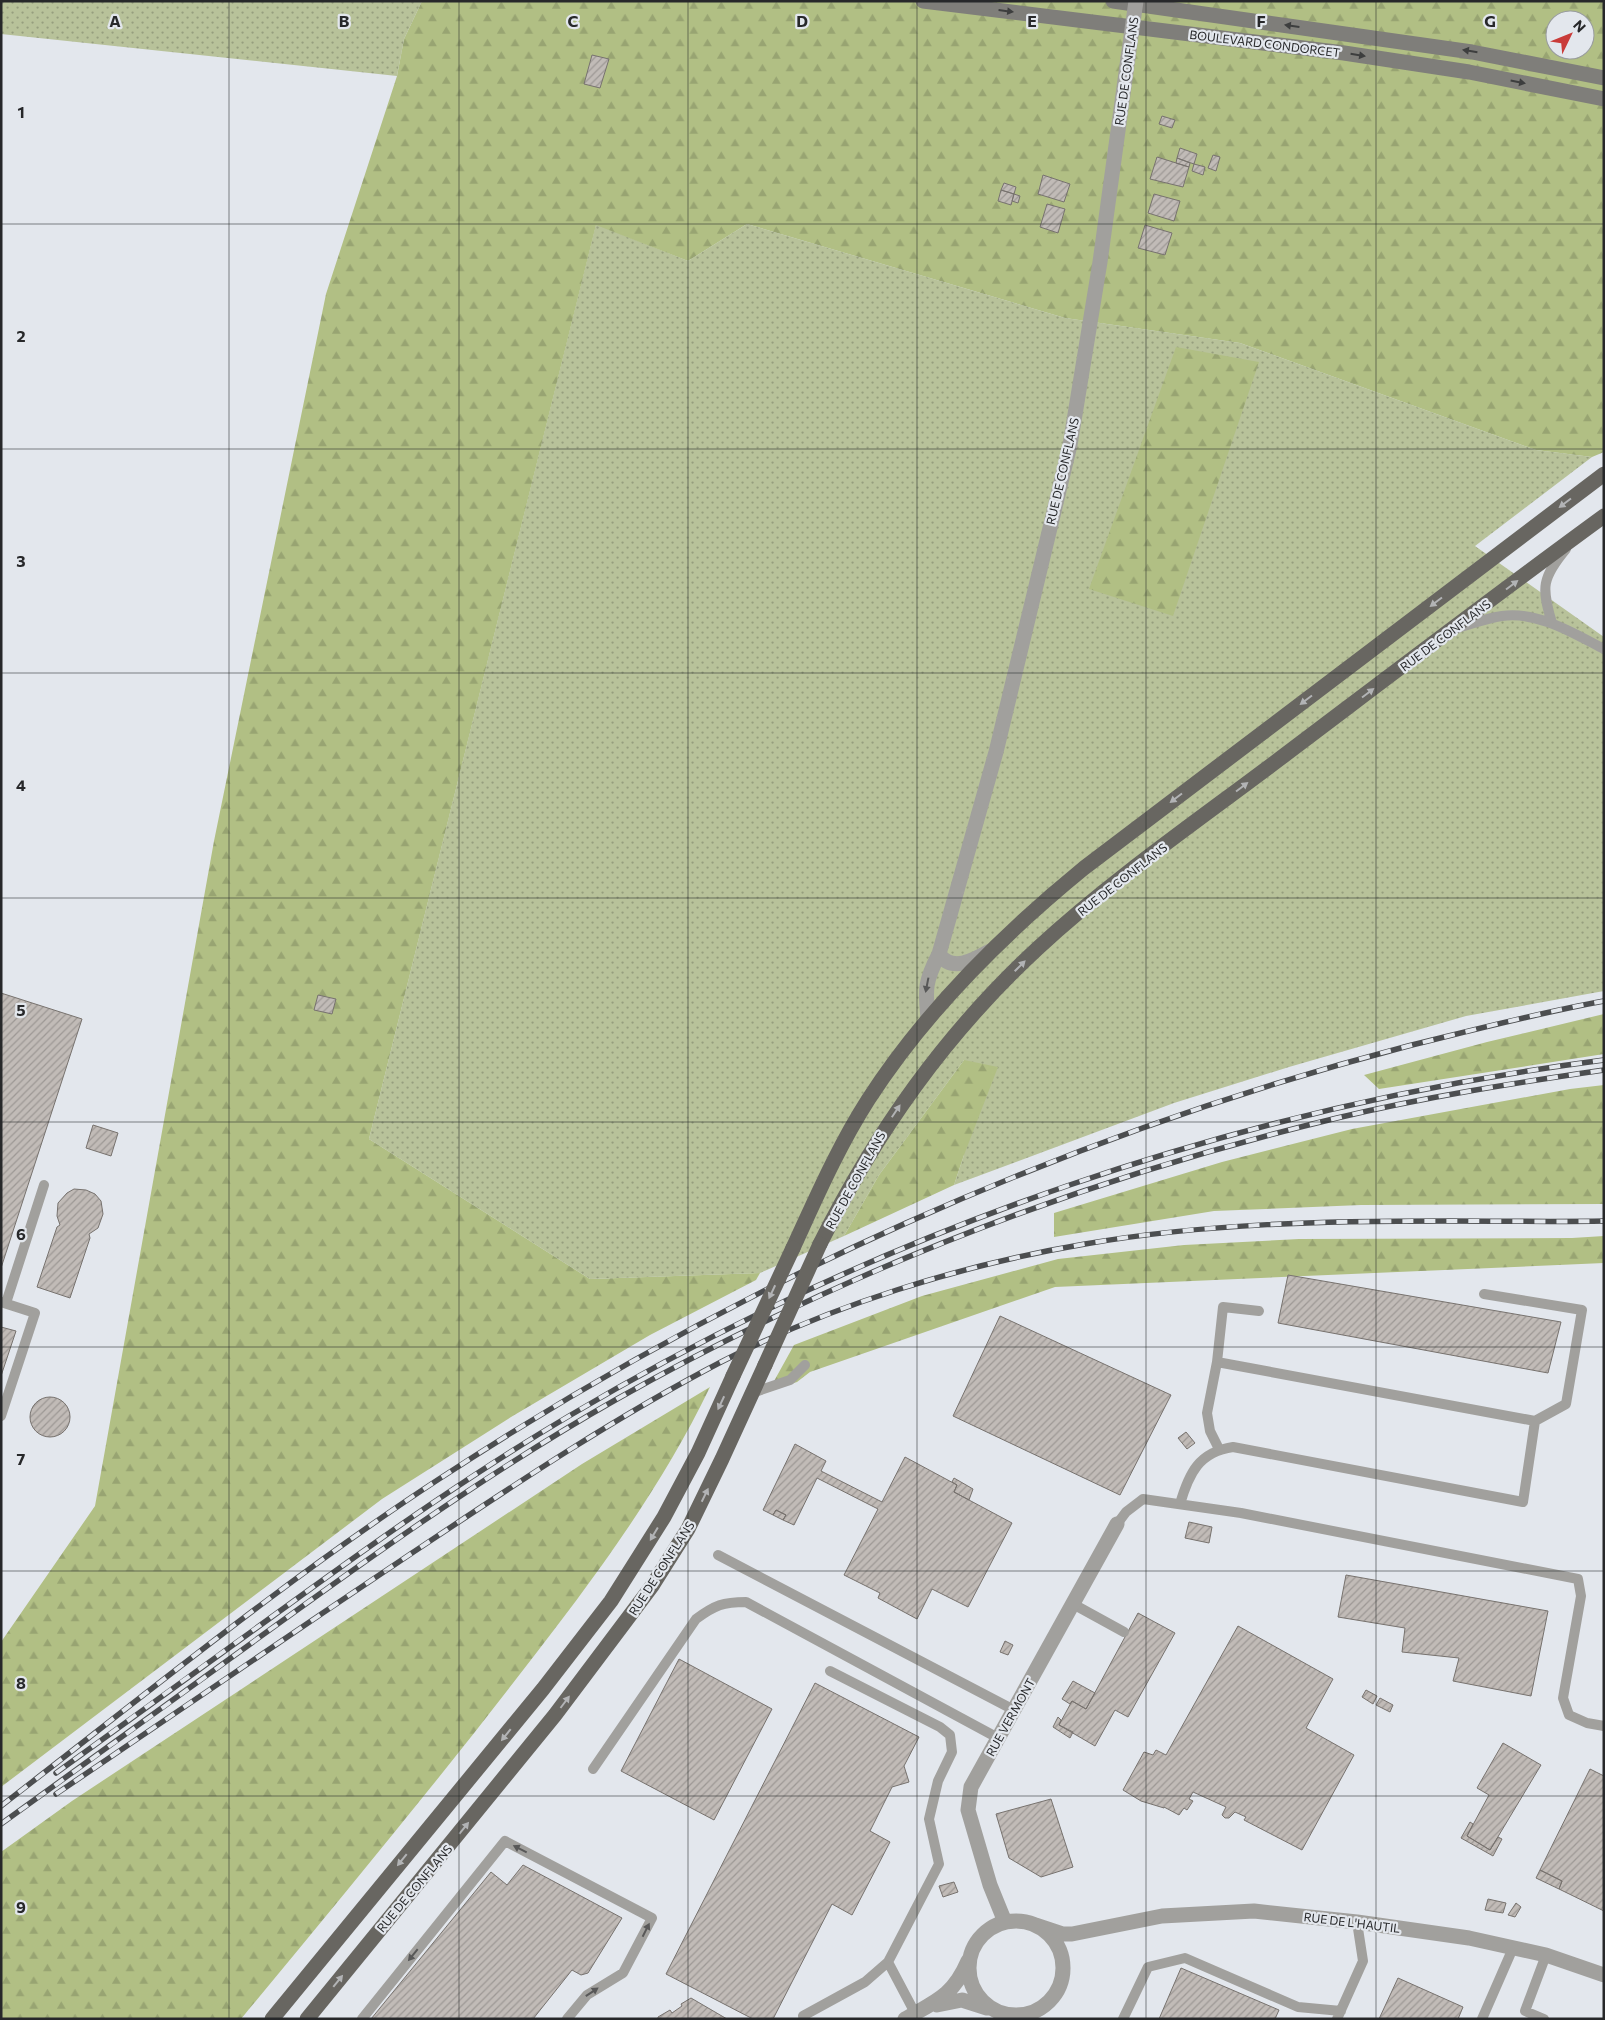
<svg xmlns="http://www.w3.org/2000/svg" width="1605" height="2020" font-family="Commissioner,sans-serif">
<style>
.grass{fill:url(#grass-dots)}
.forest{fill:url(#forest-firs);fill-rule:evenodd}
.building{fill:url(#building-hatch);stroke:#77726e}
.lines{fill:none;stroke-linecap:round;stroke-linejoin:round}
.lane{stroke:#a1a09d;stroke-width:10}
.street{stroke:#a1a09d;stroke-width:15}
.secondary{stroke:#7f7e7a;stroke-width:15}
.primary{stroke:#686661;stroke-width:15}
.rail-casing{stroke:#4c4e50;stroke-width:5.5}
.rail{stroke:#e3e7ed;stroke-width:4;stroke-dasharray:11;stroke-linecap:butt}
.street-bridge{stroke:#a1a09d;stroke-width:15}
.primary-bridge{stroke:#686661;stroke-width:15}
.oneway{fill:#3d3e3e}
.oneway2{fill:#b2b3b5}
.oneway3{fill:#585858}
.grid{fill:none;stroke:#27282a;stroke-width:1;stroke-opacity:0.55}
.labels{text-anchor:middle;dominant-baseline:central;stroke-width:4.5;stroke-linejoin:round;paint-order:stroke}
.street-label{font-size:12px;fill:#27282a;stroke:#e3e7ed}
.grid-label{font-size:16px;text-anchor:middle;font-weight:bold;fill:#27282a;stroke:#e3e7ed;stroke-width:4.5;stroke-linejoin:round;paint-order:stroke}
</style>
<defs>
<pattern id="grass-dots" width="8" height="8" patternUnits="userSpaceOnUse" patternTransform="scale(1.25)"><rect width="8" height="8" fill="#b8c29a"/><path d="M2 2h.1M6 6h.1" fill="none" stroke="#969e7e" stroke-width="1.8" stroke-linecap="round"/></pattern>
<pattern id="forest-firs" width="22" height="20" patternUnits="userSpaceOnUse" patternTransform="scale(1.25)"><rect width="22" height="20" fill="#b1bf84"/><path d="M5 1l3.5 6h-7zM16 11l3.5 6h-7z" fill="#98a472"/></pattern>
<pattern id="building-hatch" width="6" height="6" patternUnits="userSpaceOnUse" patternTransform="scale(1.25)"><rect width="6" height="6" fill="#c1bbb7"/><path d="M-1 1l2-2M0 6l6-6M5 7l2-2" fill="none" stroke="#9d9895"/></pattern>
</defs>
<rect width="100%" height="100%" fill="#e3e7ed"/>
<path class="grass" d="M1,1H422L404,39L397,76L1,34Z
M596,224L688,261L747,224L1065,318L1240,343L1536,450L1592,457L1475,546L1604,637V991L1466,1016L1289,1067L1174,1103L954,1185L964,1155V1060L879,1175L844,1236L760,1273L590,1279L369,1139Z"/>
<path class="forest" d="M422,1H1604V452L1592,457L1536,450L1240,343L1065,318L747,224L688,261L596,225L369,1139L590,1279L760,1273L756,1280L650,1335L511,1417L382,1499L1,1787V1642L95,1506L214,841L326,294L397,76L404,39ZM1555,20H1585V50H1555Z
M1176,347L1259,362L1173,616L1089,589Z
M1604,1014V1054L1379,1089L1364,1075L1487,1042Z
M964,1060L998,1067L964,1155L954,1185L844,1236L879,1175Z
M1604,1085V1204L1361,1205L1214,1211L1054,1237V1213L1222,1162L1352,1129L1570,1089Z
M1604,1236V1263L1055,1287L810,1372L797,1382L768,1392L794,1345L922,1296L1058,1259L1184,1245L1299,1239L1572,1238Z
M710,1387C660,1491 590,1584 520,1674C430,1791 335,1905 241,2019H1V1852L72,1801L582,1464Z"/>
<path class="building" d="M592,55L609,59L600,88L584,84Z
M1162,116L1175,120L1172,128L1159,124Z
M1180,148L1197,154L1194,164L1177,158Z
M1213,155L1220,157L1216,171L1208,168Z
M1157,157L1189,167L1183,187L1150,179Z
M1177,158L1190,163L1189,167L1176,163Z
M1194,164L1205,167L1203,175L1192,171Z
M1043,175L1070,184L1064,202L1038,194Z
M1004,183L1016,187L1014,194L1001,190Z
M1001,190L1014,194L1011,205L998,201Z
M1014,194L1020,196L1018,203L1012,201Z
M1154,194L1180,201L1174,221L1148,213Z
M1047,204L1065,209L1058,233L1040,227Z
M1145,225L1172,233L1165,255L1138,248Z
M1,993L82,1019L1,1268Z
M318,995L336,999L332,1014L314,1010Z
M93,1125L118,1133L111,1156L86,1148Z
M74,1189L86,1190L95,1194L101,1201L103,1214L98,1228L89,1234L90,1238L70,1298L37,1287L57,1227L60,1225L57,1216L58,1203L67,1193Z
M1288,1275L1561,1322L1548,1373L1278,1323Z
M1000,1316L1171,1395L1120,1495L953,1416Z
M1,1327L16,1331L1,1376Z
M30 1417a20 20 0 1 1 40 0a20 20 0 1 1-40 0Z
M1186,1432L1195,1443L1187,1449L1178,1438Z
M795,1444L826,1461L821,1471L882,1502L905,1457L957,1485L954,1492L1012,1523L968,1607L932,1589L917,1619L878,1598L880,1593L844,1575L878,1509L817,1478L794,1525L783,1520L786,1515L776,1510L773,1515L763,1510Z
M954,1478L973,1489L969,1500L954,1492L957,1485L952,1482Z
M776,1510L786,1515L783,1520L773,1515Z
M1189,1522L1212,1527L1209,1543L1185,1538Z
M1346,1575L1548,1611L1531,1696L1453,1681L1459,1658L1402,1652L1405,1628L1338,1617Z
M1138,1613L1175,1633L1128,1717L1115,1710L1095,1746L1059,1725L1072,1701L1086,1709Z
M1238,1626L1333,1679L1306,1728L1354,1755L1302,1850L1244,1820L1246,1817L1235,1812L1229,1818H1225L1222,1815L1226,1807L1193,1792L1189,1799L1193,1801L1187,1810L1184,1808L1179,1815L1164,1807V1808L1141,1801L1123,1790L1144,1752L1153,1755L1156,1750L1166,1755Z
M1005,1641L1013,1645L1008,1655L1000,1652Z
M679,1659L772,1709L714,1820L621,1771Z
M1073,1681L1095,1693L1086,1709L1072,1701L1070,1704L1062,1699Z
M815,1683L919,1737L904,1766L909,1782L892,1787L870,1831L890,1842L852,1915L832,1904L773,2019H753L666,1974Z
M1366,1690L1377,1696L1373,1704L1362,1697Z
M1380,1698L1393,1705L1390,1712L1376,1705Z
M1058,1717L1061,1720L1059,1725L1073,1732L1070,1738L1053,1727Z
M1503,1743L1541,1765L1490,1850L1467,1836L1489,1795L1477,1788Z
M1590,1769L1604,1776V1911L1559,1889L1562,1881L1540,1870Z
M1051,1799L1073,1867L1041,1877L1009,1858L996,1814Z
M1470,1822L1473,1824L1467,1836L1490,1850L1498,1837L1502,1839L1493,1856L1461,1838Z
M523,1865L622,1918L588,1973L581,1975L572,1970L533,2019H371L491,1872L507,1885Z
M1540,1870L1562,1881L1559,1889L1536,1878Z
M954,1882L958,1892L943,1897L939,1886Z
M1488,1899L1506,1903L1503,1913L1485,1910Z
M1516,1903L1521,1907L1515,1917L1508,1915Z
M1181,1968L1279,2010L1275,2019H1159Z
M1398,1978L1463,2007L1458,2019H1379Z
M691,1998L727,2019H658V2017L670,2010L672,2013L682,2006L681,2004Z"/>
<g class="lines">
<path class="lane" d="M1552,623C1541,587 1542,578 1566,549
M1458,628C1472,624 1487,618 1502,616C1538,611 1573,633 1604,649
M1484,1294L1582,1310L1566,1404L1535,1421
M1,1302L35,1313L1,1416
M6,1303L44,1185
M1217,1362L1223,1307L1259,1311
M752,1393L790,1380L805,1365
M1180,1504C1189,1473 1199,1452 1233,1447L1523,1502L1535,1421L1217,1362L1207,1413L1210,1431L1219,1449
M1117,1524L1126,1512L1143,1499L1241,1513L1578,1579L1581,1596L1563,1698L1569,1715L1587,1723L1604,1726
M718,1555L1014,1710
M1073,1604L1124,1632
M593,1769L696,1619C715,1605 723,1602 746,1602L998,1738
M888,1962L915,2013
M803,2016L865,1982L888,1962L939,1864L929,1819L938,1781L952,1752L950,1735L940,1727L830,1671
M362,2019L505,1841L652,1918L623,1973L587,1995L567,2019
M1123,2019L1148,1967L1185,1958L1298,2007L1341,2011
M1337,2019L1363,1961L1357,1922
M1482,2019L1513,1948
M1544,2019L1525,2011L1546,1955"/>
<path class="street" d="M939,954C952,973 974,960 990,951
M928,1018C925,989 925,981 939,954L996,752L1070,445L1100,262L1128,58
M969 1968a47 47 0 1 1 94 0a47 47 0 1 1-94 0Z
M1005,1922L990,1885L968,1810L971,1787L1117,1524
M1036,1925L1063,1934H1072L1162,1916L1254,1911L1357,1922L1469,1938L1546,1955L1604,1975
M937,2005L962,2000L987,2008
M905,2019C936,2001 953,1996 968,1961"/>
<path class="secondary" d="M923,1L1344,53L1469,72L1604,99
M1113,1L1472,52L1604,78"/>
<path class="primary" d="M820,1244C876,1132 945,1034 1038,948C1115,877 1203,817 1286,754C1392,674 1497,594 1604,516
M793,1248C816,1198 838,1147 868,1100C926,1010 1002,935 1084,868L1604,474
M272,2019L543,1689L611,1601L664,1517L698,1453L733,1376
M307,2019L555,1715L652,1586L688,1529L722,1459L765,1365"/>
<defs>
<path id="rail" d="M56,1773C138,1713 220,1654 302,1595C389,1532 476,1471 569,1416C884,1229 1240,1107 1604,1060
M56,1794C174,1714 291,1634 409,1555C511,1487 612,1419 721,1362C832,1305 961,1265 1085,1244C1206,1223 1328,1221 1450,1221C1501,1221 1553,1222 1604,1221
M1,1806C145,1695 286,1579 439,1479C736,1284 1064,1136 1408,1046C1473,1030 1538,1013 1604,1001
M1,1824C79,1768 157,1712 235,1655C359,1565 483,1475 617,1399C842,1272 1086,1178 1337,1118C1425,1097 1514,1083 1604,1070"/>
</defs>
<use href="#rail" class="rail-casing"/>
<use href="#rail" class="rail"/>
<path class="street-bridge" d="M1128,58L1136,1"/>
<path class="primary-bridge" d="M765,1365L820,1244
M733,1376L793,1248"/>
</g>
<defs><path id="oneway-solid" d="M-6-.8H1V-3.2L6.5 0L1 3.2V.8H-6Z" transform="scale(1.25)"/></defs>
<g class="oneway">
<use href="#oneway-solid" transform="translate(1006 11) rotate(7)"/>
<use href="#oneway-solid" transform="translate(1292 26) rotate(-172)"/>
<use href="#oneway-solid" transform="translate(1470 51) rotate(-171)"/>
<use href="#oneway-solid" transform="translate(1358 55) rotate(9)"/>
<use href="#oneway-solid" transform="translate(1518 82) rotate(11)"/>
</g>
<g class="oneway2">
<use href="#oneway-solid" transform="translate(1565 503) rotate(143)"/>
<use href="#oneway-solid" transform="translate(1512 585) rotate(-37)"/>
<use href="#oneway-solid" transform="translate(1436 602) rotate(143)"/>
<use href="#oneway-solid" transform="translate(1368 693) rotate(-37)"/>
<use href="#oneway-solid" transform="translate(1306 700) rotate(143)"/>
<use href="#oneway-solid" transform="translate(1242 787) rotate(-37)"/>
<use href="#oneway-solid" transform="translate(1176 798) rotate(143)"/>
<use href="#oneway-solid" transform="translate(1020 966) rotate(-45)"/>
<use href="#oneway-solid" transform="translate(896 1111) rotate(-56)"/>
<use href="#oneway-solid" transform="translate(772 1292) rotate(115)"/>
<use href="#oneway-solid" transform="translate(721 1403) rotate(115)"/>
<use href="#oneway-solid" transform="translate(705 1495) rotate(-64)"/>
<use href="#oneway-solid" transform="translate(654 1534) rotate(121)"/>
<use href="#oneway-solid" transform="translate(565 1702) rotate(-53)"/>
<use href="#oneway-solid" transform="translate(506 1735) rotate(129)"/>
<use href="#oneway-solid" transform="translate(464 1828) rotate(-51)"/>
<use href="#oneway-solid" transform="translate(402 1860) rotate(129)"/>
<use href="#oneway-solid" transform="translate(338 1981) rotate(-51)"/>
</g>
<g class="oneway3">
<use href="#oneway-solid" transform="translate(927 985) rotate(101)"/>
<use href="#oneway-solid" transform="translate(520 1849) rotate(-153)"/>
<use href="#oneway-solid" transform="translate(646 1930) rotate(-63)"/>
<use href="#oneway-solid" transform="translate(413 1955) rotate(129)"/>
<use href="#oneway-solid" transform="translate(592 1992) rotate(-34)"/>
</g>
<path class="grid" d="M229,1V2019M459,1V2019M688,1V2019M917,1V2019M1146,1V2019M1376,1V2019M1,224H1604M1,449H1604M1,673H1604M1,898H1604M1,1122H1604M1,1347H1604M1,1571H1604M1,1796H1604"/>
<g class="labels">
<g class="street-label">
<text transform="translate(1265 43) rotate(7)">BOULEVARD CONDORCET</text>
<text transform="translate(1126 71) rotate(-82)">RUE DE CONFLANS</text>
<text transform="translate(1062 471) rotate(-77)">RUE DE CONFLANS</text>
<text transform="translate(1445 635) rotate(-37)">RUE DE CONFLANS</text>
<text transform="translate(1122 879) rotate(-38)">RUE DE CONFLANS</text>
<text transform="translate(855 1180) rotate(-61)">RUE DE CONFLANS</text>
<text transform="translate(661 1568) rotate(-57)">RUE DE CONFLANS</text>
<text transform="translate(1010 1717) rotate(-61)">RUE VERMONT</text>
<text transform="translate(414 1888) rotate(-50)">RUE DE CONFLANS</text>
<text transform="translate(1352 1922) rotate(7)">RUE DE L'HAUTIL</text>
</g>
</g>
<g class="grid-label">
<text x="115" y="27">A</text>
<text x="344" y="27">B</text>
<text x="573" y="27">C</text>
<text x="802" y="27">D</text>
<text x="1032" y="27">E</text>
<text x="1261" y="27">F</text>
<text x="1490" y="27">G</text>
<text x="21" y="118">1</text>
<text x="21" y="342">2</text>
<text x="21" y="567">3</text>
<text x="21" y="791">4</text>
<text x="21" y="1016">5</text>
<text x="21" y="1240">6</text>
<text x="21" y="1465">7</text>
<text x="21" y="1689">8</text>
<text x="21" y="1913">9</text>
</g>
<rect width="1605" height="2020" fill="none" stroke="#27282a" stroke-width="5"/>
<g transform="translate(1570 35) rotate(47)"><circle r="24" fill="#e3e7ed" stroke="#989b9f"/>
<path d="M0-4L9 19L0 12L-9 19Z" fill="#c93b39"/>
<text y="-8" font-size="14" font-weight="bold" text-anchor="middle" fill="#27282a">N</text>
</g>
</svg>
